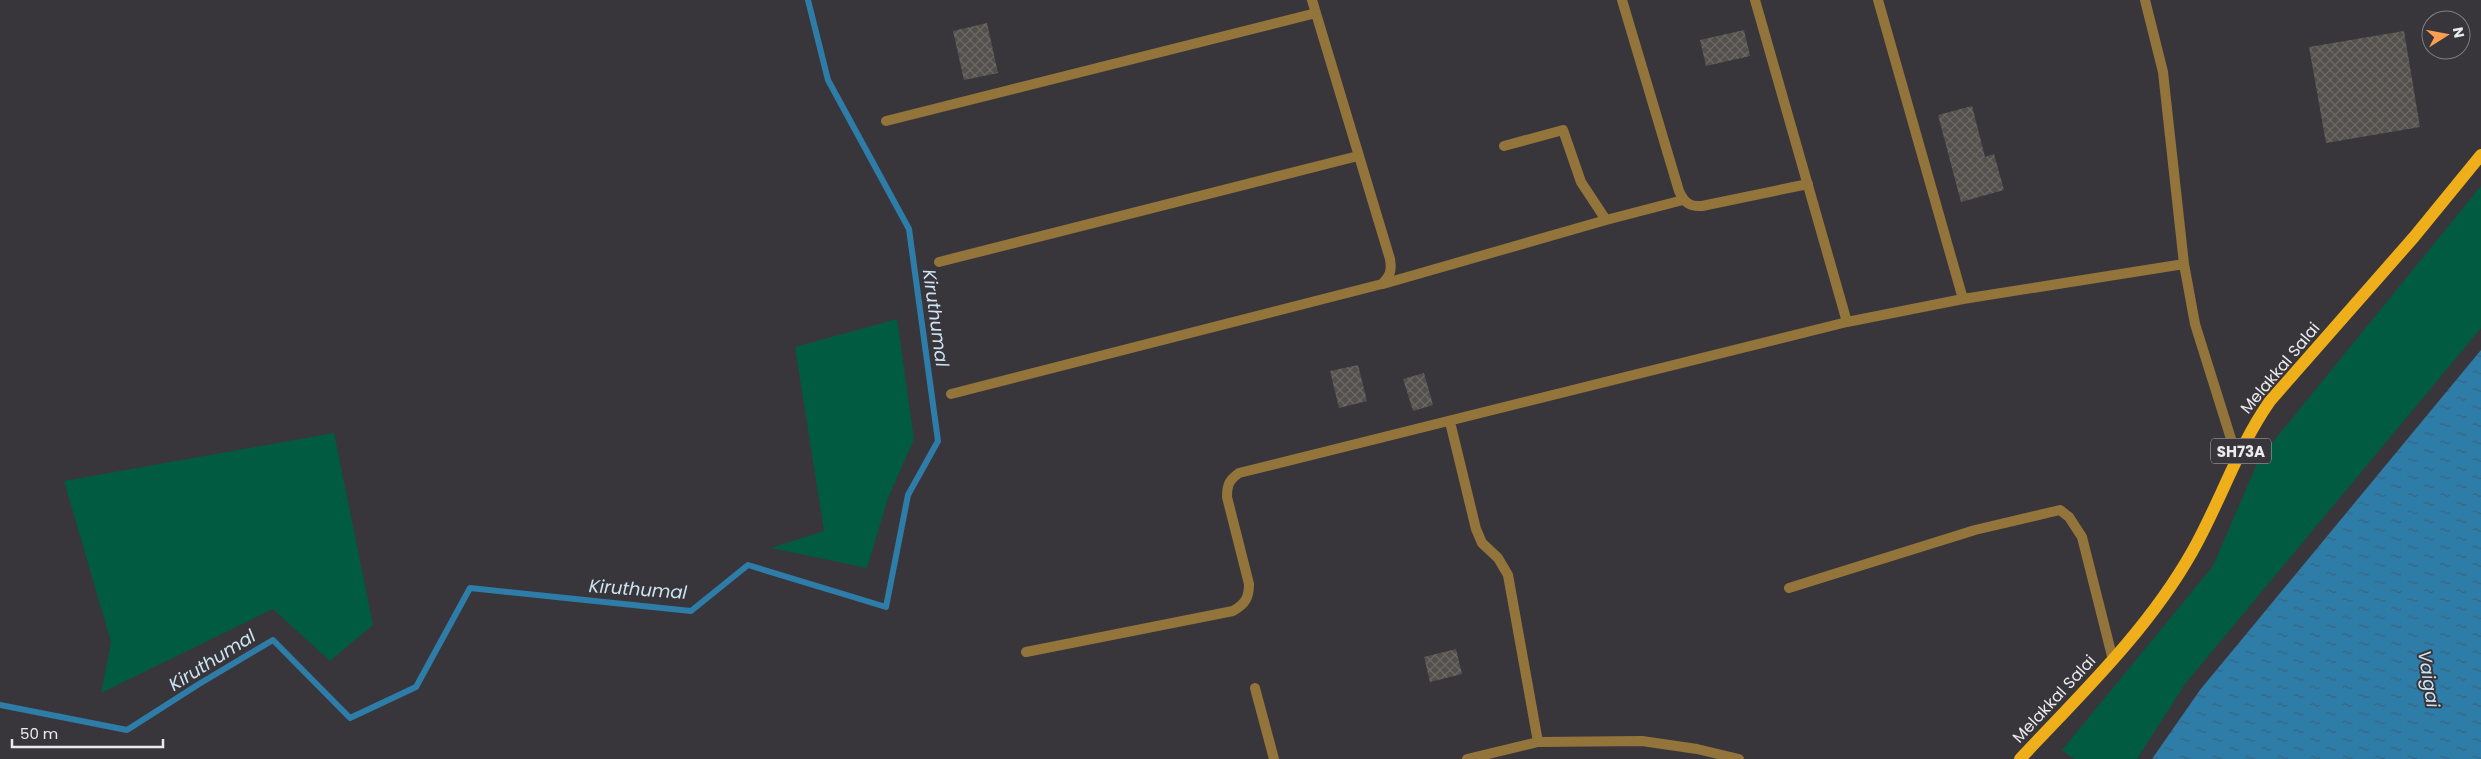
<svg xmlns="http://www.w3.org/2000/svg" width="2481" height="759" font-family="Poppins,sans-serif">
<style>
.green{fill:#005b40}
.water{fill:url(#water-ripples)}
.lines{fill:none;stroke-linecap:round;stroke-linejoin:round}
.stream{stroke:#2e7da9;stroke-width:6}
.building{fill:url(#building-cross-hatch)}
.minor{stroke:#93753c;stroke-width:10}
.primary{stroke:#efaf1b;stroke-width:12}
.labels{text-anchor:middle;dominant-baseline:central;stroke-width:4;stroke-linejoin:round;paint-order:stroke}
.shield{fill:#38363b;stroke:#b5b4b8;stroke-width:1}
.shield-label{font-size:15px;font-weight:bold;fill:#ebeaed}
.street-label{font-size:16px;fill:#ebeaed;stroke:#38363b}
.water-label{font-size:18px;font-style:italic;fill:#cde3f2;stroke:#38363b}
</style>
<defs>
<pattern id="water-ripples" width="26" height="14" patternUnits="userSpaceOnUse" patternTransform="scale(1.25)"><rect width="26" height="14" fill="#2e7da9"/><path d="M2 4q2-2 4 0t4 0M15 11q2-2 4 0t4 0" fill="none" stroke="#39647d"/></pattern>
<pattern id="building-cross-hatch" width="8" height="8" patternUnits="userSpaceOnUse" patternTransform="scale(1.25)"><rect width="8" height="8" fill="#54504c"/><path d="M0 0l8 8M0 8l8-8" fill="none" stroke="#6d6966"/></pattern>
</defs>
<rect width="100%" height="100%" fill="#38363b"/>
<path class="green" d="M2481,186V328L2185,684L2137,759H2074L2062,750L2213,566L2259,459Z
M897,319L914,439L888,498L867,568L771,548L824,531L795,347Z
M334,433L373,625L330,661L273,609L101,693L111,642L64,481Z"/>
<path class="water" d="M2481,350V759H2152L2200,690Z"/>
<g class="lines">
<path class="stream" d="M0,705L127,730L199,684L273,640L350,718L416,687L470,588L691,611L748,565L886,607L908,495L938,441L909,229L828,80L808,0"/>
</g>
<path class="building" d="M987,23L998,73L964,80L953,31Z
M1744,30L1750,56L1706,66L1700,40Z
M2404,31L2420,127L2326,143L2309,47Z
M1972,106L1985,157L1994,154L2004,190L1961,202L1938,115Z
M1358,365L1367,401L1339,408L1330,371Z
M1424,373L1433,405L1413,411L1403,379Z
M1456,649L1462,674L1430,682L1424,657Z"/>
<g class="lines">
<path class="minor" d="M1622,0L1679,191C1684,202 1689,207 1702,206L1808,184
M1755,0L1847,322
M1878,0L1963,299
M2145,0L2163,72L2184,264
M886,121L1316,13
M1504,146L1563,130L1581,182L1606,220L1683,200
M939,262L1358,156
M1383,284L1606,220
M951,394L1382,284C1390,276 1392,271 1390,259L1312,0
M1450,422L1476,529L1482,543L1498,558L1508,575L1538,742
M1789,588L1975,530L2060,510L2069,517L2082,537L2113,660
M1026,652L1233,611C1245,604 1249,598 1249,584L1227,497C1227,485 1229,480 1239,473L1847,322L1963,299L2184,264L2195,324L2237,458
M1255,688L1274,759
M1467,759L1538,742L1642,741L1697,749L1739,759"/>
<path class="primary" d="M2020,759C2081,694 2148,630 2192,552C2220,503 2237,448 2270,401L2414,237L2481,155"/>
</g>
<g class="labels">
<rect class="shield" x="2211" y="438.5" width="60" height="25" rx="4"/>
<g class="shield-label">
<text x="2241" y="451">SH73A</text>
</g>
<g class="street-label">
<text transform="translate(2280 368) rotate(-50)">Melakkal Salai</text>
<text transform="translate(2054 699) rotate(-47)">Melakkal Salai</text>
</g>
<g class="water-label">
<text transform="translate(936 318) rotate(82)">Kiruthumal</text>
<text transform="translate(638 589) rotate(4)">Kiruthumal</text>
<text transform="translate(212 660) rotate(-32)">Kiruthumal</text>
<text transform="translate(2429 679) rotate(81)">Vaigai</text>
</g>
</g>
<g transform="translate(2446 35) rotate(79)"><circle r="24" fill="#38363b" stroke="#807e82"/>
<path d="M0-4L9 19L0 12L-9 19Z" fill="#fb9e51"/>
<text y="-8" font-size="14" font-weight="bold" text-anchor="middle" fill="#ebeaed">N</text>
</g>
<path d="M12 739v8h151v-8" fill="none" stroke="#ebeaed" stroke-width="2.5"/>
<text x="20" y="739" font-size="15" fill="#ebeaed" stroke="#38363b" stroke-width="4" paint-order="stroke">50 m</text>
</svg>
